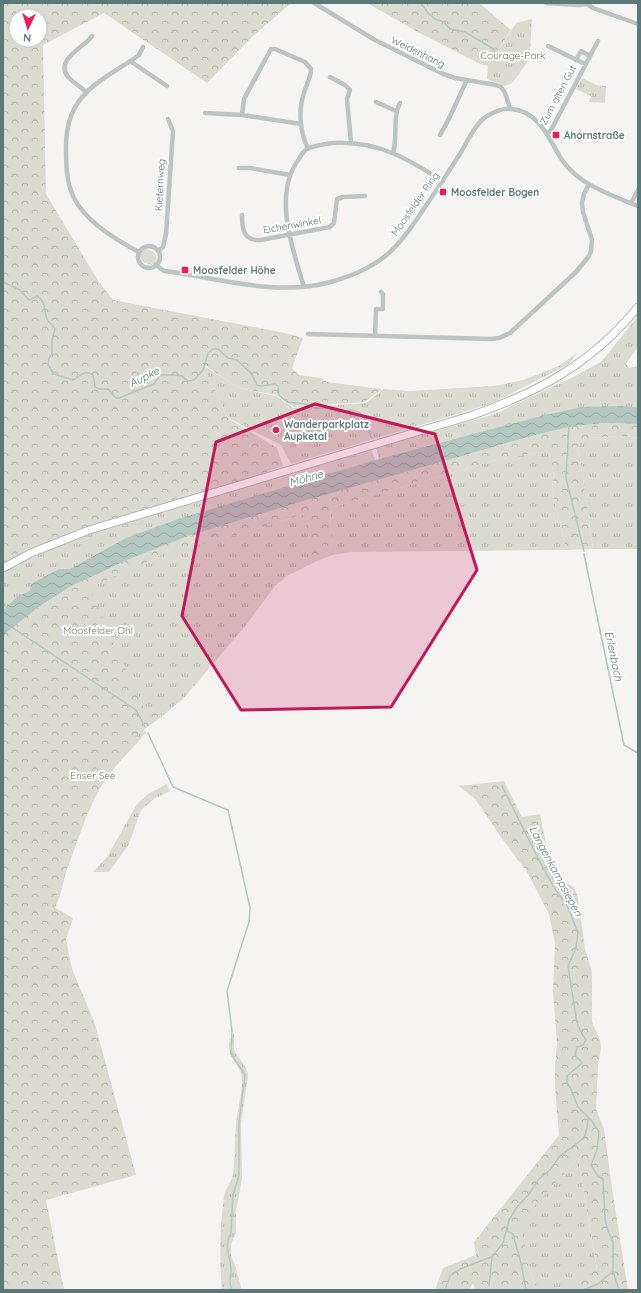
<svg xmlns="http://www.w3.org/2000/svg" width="641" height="1293" font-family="Quicksand,sans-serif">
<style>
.grass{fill:url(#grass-tufts)}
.forest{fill:url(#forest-crowns);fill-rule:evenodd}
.water{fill:url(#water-waves)}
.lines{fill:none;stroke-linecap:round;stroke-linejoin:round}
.stream{stroke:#b4c8c2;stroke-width:1.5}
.secondary-casing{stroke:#aebab9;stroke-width:9}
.minor{stroke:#bcc5c4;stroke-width:4.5}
.secondary{stroke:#fff;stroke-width:7}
.marked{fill:#c2185b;fill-opacity:0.2;stroke:#c2185b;stroke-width:3;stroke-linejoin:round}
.poi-dot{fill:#ef1859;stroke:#fff;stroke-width:1.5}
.labels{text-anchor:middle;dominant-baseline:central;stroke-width:4;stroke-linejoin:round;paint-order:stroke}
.street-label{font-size:10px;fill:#5b7977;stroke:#fff}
.park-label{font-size:10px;fill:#70775e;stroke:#fff}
.poi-label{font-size:10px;font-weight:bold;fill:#5b7977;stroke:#fff;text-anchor:start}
.water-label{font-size:11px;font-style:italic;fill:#597b72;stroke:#fff}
</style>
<defs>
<pattern id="grass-tufts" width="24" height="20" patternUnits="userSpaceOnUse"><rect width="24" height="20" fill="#dbdbd1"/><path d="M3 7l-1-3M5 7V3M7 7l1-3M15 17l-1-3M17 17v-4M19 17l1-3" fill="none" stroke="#b5b6ae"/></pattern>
<pattern id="forest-crowns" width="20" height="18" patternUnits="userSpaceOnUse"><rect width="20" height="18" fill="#dbdbd1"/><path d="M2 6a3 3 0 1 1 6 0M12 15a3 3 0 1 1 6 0" fill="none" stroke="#b5b6ae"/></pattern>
<pattern id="water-waves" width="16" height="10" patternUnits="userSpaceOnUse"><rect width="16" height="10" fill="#b4c8c2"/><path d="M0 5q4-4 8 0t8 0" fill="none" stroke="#95a7a2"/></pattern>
</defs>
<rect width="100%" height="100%" fill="#f6f4f2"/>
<path class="grass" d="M532,19L530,52L528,61L513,82L504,86L496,82L487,79L488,66L516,23Z
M582,78L597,85L606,86L605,103L589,102L591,96L576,89Z
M145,249C152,250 156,253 157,259L155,264C148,266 140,262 140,254L143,250Z
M638,316V347L626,364L629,368L638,366V413L533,418L379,459L376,448L495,414L573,377L602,361Z
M577,353L569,364L493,403L291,464L281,445L226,417L222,405L201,364L239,388L276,396L293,408L366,403L383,389L409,391L494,386L523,380L559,366Z
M627,436L638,439V549H593L578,443L586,438Z
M372,450L375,461L196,514L205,543L247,532L305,514L312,558L317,561L287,576L275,586L246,625L184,698L161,717L159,711L143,729L146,733C142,736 141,739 138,742C124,758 108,772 98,791C93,799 92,808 86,816L66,872L60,896L50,919L3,984V572L35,554L85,535Z
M539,452L549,454L554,475L552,491L566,550L352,552L332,555L330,508L493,461Z
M167,784L170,791L154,799L141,810L129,844L109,872H93L107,857L137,804L148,794Z
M234,1033V1050L246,1068L248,1077L241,1123L242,1179L236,1211V1233L231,1244V1256L235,1265L242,1290H222C219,1259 220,1227 224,1196C225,1188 232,1182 233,1174C235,1157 235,1139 236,1122C238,1109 241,1096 242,1083C244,1064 218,1053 234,1033Z
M578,1158L597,1270L570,1290H537L530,1270L519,1222Z"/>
<path class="forest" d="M3,3H291L253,36L207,83L104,13L43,45L46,194L99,282L113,300L285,333L303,338L292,368L299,375L321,378L327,382L382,389L365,402L294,407L276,395L239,388L201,363L222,405L226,417L277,448L283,466L194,498L89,529L3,568ZM16,16H40V40H16Z
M367,3H479L511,30L488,66L480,64L416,31Z
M604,423L638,424V439L627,436L586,438L578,443L593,549L566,550L552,491L554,475L549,454L539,452L493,461L330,508L332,555L317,561L312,558L304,514L247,532L164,554L89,588L146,713L159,710L161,717L134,737L135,742L107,776L90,807L54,903L52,906L73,918L66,939L72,969L95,1024L136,1175L46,1200L64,1290H3V636L9,630L40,606L71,586L134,557L188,536L290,505L539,434L574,426Z
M504,781L522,817L540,814L551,869L558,879L574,887L578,898L585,949L592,972V1022L600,1040L601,1048L598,1065L596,1109L604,1129L612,1188L628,1290H570L597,1269L578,1158L520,1222L530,1270L537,1290H475L473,1283L469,1290H435L443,1268L476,1255L474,1242L559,1135L555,1085V1067L557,1043L553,991L555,944L549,914L527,872L503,840L475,799L459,786Z"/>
<path class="water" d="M623,406L638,408V424L604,423L574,426L539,434L290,505L188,536L134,557L71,586L40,606L9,630L3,636V610L18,596L30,591L31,584L59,569H70L126,538L178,519L379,459L533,418L581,407Z"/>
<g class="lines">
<path class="stream" d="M421,3L428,13L435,19L444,22L450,29L465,32L492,48L495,52
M3,282L20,290L29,300L37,296C46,301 44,311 47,319C49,323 53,326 55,329L52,340V354L49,358L48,365L54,374L73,380C81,376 85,369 93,375L95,387L99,389H108L116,398H119L154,384L159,376L162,375H176L182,376L188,381L194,380L203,370L208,353L213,349H218L228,358L237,360L251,373L257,385L260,386L275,384L278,386L279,395L287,402L305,404L314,408H325L340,412L349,410L359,412L366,421L371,437
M569,425L566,478L584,551
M584,554L624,745L638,753
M10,626L136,710L145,727
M148,733L173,787L228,810L250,908L249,922L227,991L232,1031L231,1054L245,1075L239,1122V1175L233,1195L231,1233C223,1247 230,1254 231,1268C232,1279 227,1277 232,1290
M502,786L542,866L555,889L568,907L578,933L576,948L568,966L577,1023L582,1034L586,1040L583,1045L577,1047L575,1055L582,1063L567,1076V1083L571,1089L578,1107L591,1120L599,1132L597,1150L591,1165L598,1176L603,1179L605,1219L608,1231L613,1242V1271L619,1290
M507,1231L513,1234L521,1263L526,1290
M489,1286L492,1257L503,1243L509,1220L517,1207L529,1194L539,1179L550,1170L560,1156L584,1138L587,1128L588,1118
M445,1290L450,1276L460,1269L491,1257
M583,1290L598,1284L613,1271"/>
<defs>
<path id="secondary" d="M3,568L31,553L89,530L470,416C539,392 591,364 638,307"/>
</defs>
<use href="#secondary" class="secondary-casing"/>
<path class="minor" d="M314,3L375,40L443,74L455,78L496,85L501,87L505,93L510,108
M546,3L579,5L586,4
M585,3L593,8L638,24
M548,46L585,64
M576,60L581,51L590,56
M130,61L167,86
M330,77L345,85L350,90L347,99L351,143
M86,92C81,87 74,83 69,78C53,60 84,48 92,36
M376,102L396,111
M205,113L242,115
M301,124L242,115L244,99L271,49H275L305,62L311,69C311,78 306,85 304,93C298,111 300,132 308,149
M547,134L551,130L598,41
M440,135C451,117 458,98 467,80
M393,153C398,137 392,118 400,103
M239,168H250L290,175
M631,203L638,190
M242,215C242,229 243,241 261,240L330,227L334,223L337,199L343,197L365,196
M138 257a11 11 0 1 1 22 0a11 11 0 1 1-22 0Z
M158,251L163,247L166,234L173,131L168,119
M139,252C116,240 86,222 74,198C66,182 66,164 66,147C66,126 71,107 87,92C100,78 123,67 139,55L143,47
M156,265L164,271C219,278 276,297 331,282C352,276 376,266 392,250C405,238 415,222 425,207C437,190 448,172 460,154C467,142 473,128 483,119C490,113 502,108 511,109C538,111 548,136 560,157C565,165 573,173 581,179C596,190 620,199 638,206
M304,287C293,250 272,194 299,159C301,155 305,150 309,148C316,145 326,144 333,143C353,142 373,145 392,153C410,160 426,171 443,181
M308,334L492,339L499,338L510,333L576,272L589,256L591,251L592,240L583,212L582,203L584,194L589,184
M375,336L376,309H383V294L381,292"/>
<use href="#secondary" class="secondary"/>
</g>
<path class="marked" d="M315,404L435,434L477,570L391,707L241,710L182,616L216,442Z"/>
<g class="poi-dot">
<rect x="552" y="131" width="8" height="8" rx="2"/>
<rect x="439" y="188" width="8" height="8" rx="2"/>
<rect x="181" y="266" width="8" height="8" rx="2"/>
<circle cx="276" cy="430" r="4"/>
</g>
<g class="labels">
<g class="street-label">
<text transform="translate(418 52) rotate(26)">Weidenhang</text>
<text transform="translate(558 95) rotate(-62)">Zum alten Gut</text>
<text transform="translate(160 185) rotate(-87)">Kiefernweg</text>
<text transform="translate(415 204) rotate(-55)">Moosfelder Ring</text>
<text transform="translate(292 225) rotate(-10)">Eichenwinkel</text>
</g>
<g class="park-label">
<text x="513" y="55">Courage-Park</text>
<text x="98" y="630">Moosfelder Ohl</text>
<text x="93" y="775">Enser See</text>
</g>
<g class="poi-label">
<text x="564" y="135">Ahornstraße</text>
<text x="451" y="192">Moosfelder Bogen</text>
<text x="193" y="270">Moosfelder Höhe</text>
<text x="284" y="424">Wanderparkplatz<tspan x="284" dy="12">Aupketal</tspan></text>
</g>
<g class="water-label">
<text transform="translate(144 377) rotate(-26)">Aupke</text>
<text transform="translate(306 478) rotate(-16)">Möhne</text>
<text transform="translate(614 656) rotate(78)">Erlenbach</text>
<text transform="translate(556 871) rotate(62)">Langenkampsiepen</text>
</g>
</g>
<rect width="641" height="1293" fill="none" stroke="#5b7977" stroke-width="8"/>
<g transform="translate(28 28) rotate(184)"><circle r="19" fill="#ffffff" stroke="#bdc9c9"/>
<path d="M0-3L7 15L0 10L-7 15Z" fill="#ef1859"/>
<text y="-6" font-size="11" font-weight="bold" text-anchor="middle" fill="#5b7977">N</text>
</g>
</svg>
